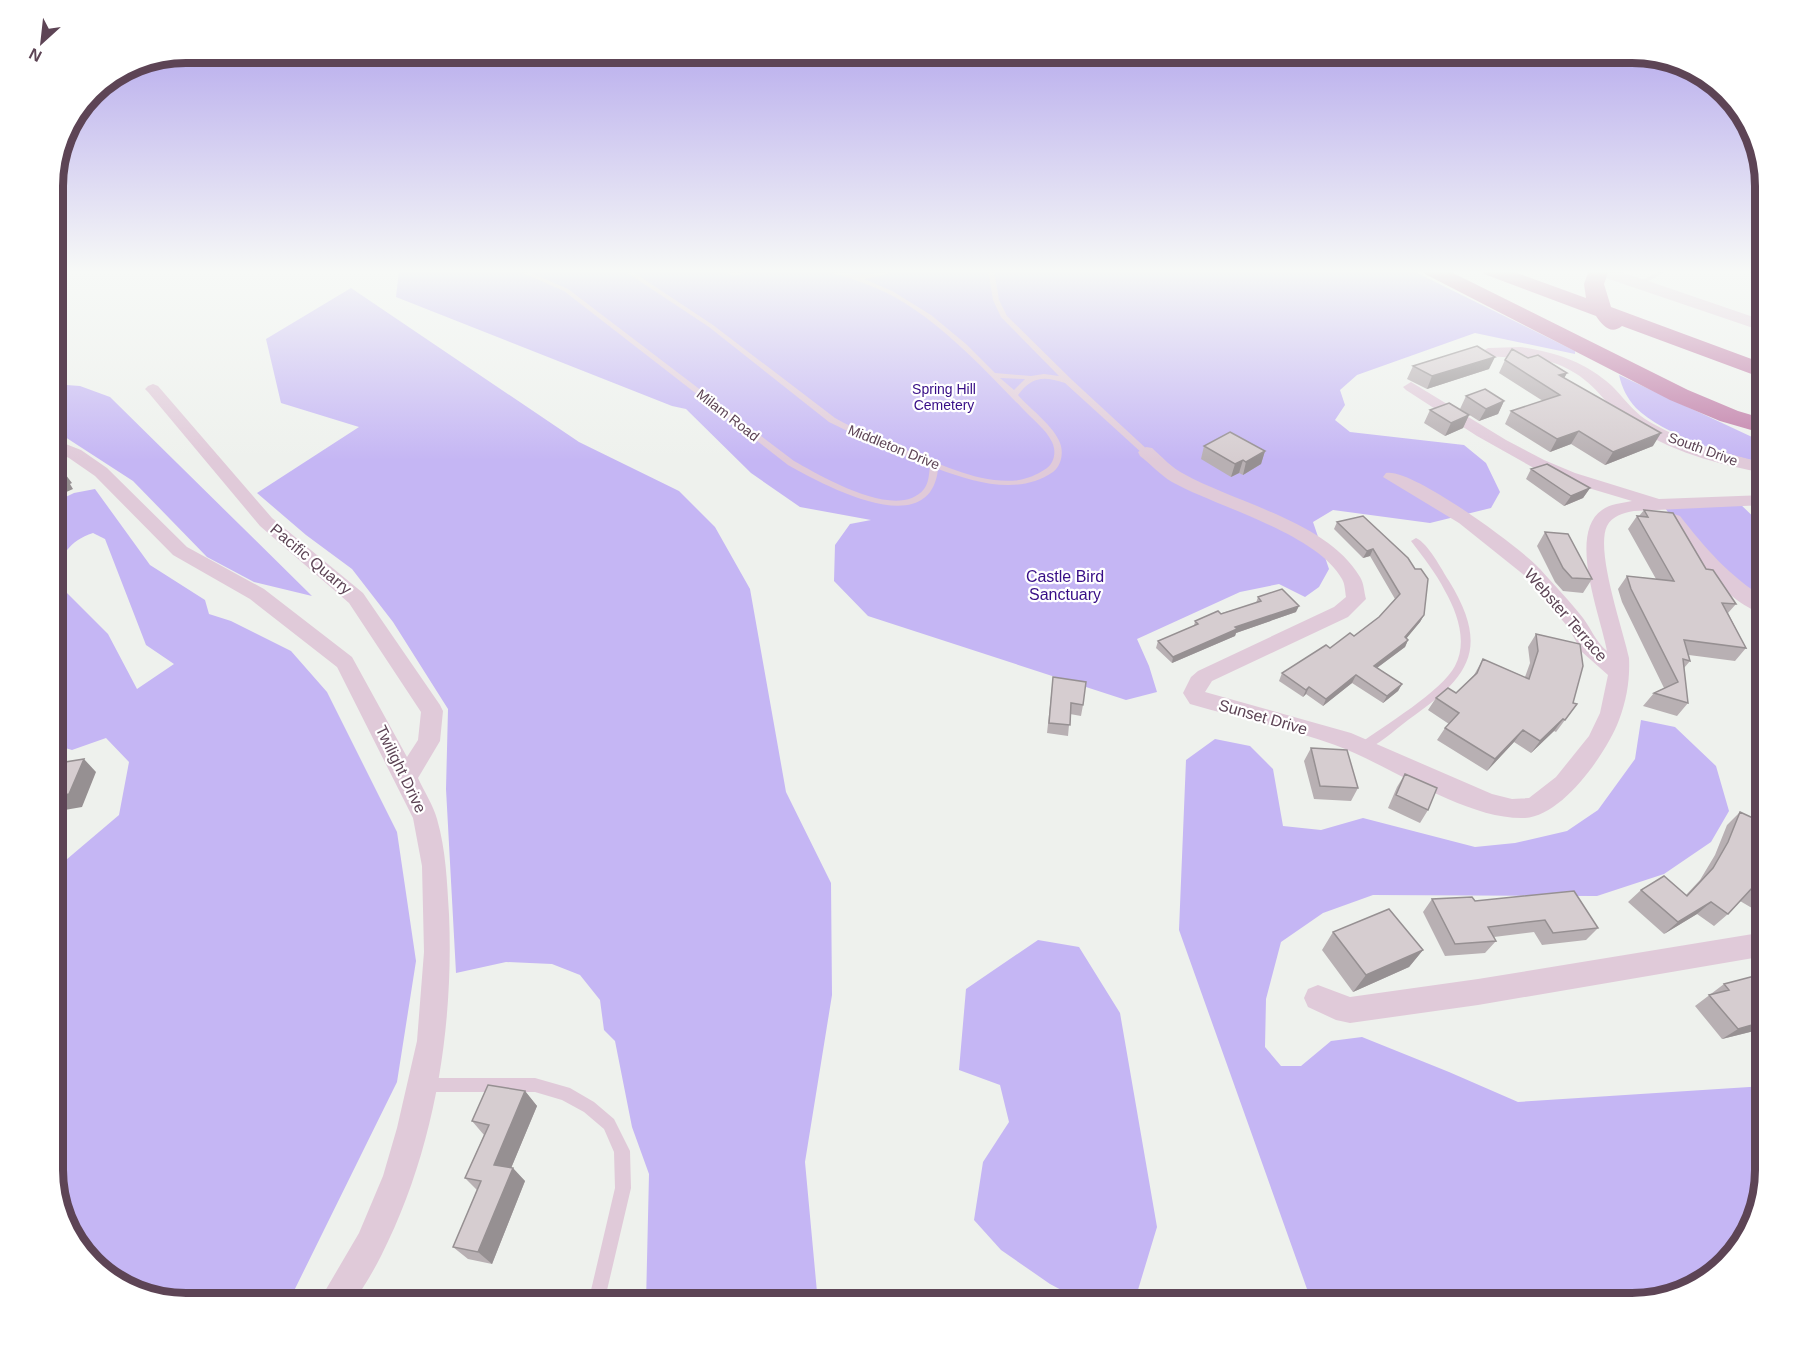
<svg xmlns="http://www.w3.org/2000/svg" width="1818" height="1356" font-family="Arial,sans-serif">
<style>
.green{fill:#c5b6f4;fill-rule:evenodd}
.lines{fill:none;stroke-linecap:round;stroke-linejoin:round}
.service{fill:#e0cad9;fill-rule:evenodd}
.minor{fill:#e0cad9;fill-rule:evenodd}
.tertiary{fill:#e0cad9;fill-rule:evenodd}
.motorway{fill:#c280aa;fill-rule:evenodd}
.wall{fill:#b8b0b3}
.shaded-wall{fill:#969092}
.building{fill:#d6cdd0;stroke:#969092;stroke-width:1.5}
.labels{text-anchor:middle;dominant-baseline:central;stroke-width:4.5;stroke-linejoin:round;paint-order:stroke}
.far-park-label{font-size:14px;fill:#370d86;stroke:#fff}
.far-street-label{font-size:14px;fill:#5d4455;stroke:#fff}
.street-label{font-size:16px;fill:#5d4455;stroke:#fff}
.park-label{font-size:16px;fill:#370d86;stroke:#fff}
.rim{fill:none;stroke:#5d4455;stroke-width:8}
</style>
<rect width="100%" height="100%" fill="#eef1ed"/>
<path class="green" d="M399,270H1411L1575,351V354L1475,333L1357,375L1340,390L1345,405L1335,420L1350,432L1464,445L1486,463L1500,492L1491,508L1430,523L1333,510L1313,522L1329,569L1319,587L1305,597L1279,584L1240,592L1137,639L1149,666L1157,692L1126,700L868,616L834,581L835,545L850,524L871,520L800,507L751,473L686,409L672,406L396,297Z
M351,288L579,442L679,491L715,527L750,589L786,792L831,883L832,995L805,1162L818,1303H646L649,1174L632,1127L615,1041L604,1030L600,1000L580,975L552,964L506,962L456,973L446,789L448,709L393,622L352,569L306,535L257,493L359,427L281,403L266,339Z
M1619,375L1765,443V463C1730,457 1662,434 1636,408C1627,398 1622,388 1619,375Z
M53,384L80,386L110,397L312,596L254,582L207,557L133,481L62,435L53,432Z
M95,489L150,565L205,600L209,614L231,621L291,651L327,692L397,832L416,961L397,1082L288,1303H186L104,1276L66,1229L53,1178V871L119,815L129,762L106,738L72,750L55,745L63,698L53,683V503L74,493ZM93,533L105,539L146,645L174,664L137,689L108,634L54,580C60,556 69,541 93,533Z
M1737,501L1765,528V599L1754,601L1700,555L1662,504Z
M1641,720L1675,727L1716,766L1729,811L1711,842L1664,874L1597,896L1373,895L1323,913L1281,942L1266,999L1265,1047L1281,1066H1301L1331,1041L1362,1037L1449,1072L1518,1102L1765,1086V1170L1738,1252L1691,1290L1632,1303H1312L1179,930L1186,760L1215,739L1250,746L1273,769L1283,826L1321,830L1363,818L1475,847L1515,843L1567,831L1598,810L1635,759Z
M1038,940L1079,947L1120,1013L1157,1227L1134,1303H1086L1050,1284L1001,1250L974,1220L983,1162L1009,1122L1000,1085L959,1070L966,989Z"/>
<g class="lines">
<path class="service" d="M516,270H524L568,289L794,461C821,476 898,522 924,489C929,483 929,473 930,466L864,439L829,422L709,327L623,270H630L713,325L835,418C858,431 882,440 906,450C940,464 981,485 1019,480C1029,478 1036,475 1044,470C1054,465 1057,452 1052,442C1046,429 1031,418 1022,408C981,366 939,320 887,293C875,287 861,282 849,278C841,275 834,275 828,270L862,275L897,270L881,276L864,279L892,291L931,315L966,344L995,373L1031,376L1044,374L1059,376L1001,317L993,300L988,270H994L999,300L1007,316L1071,379L1150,452L1146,454H1143L1065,383C1044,376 1032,376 1018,395C1030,409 1054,426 1060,443C1064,453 1061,466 1053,472C1018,496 974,482 938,469C930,544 822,484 788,465L564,291ZM1000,378L1025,379L1014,390Z
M723,270H731L735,272L757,270L734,276Z
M1661,270H1669L1641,285L1636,284Z
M1744,270H1752L1765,277V281Z
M1416,538C1428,543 1442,570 1449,581C1492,651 1467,678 1408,720C1395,730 1377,746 1363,751L1359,750L1357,747L1359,744C1384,726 1442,691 1455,666C1468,642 1457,612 1445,591C1436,573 1423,557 1411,541Z
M425,1078H535L570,1088L594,1102L614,1119L630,1151L631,1188L604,1303H588L615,1188L614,1152L604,1129L584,1112L562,1100L535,1092H425L420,1090L418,1085L420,1080Z"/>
<path class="minor" d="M1521,347C1555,352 1586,362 1612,386C1623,397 1632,410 1645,419C1682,442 1724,453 1765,463V473C1720,465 1667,451 1629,423C1604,404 1596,382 1564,367C1539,355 1515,359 1488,356C1483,356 1484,355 1481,352L1488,348Z
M1411,382L1506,440L1544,460L1575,473L1659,499L1765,495V505L1634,511C1623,513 1612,516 1607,526C1595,551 1623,629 1629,658C1630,679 1627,699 1619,720C1607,752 1563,816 1525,818C1465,820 1392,766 1335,745C1288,728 1238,718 1190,704L1183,693L1191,677L1198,671L1334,607L1346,597C1345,591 1345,584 1342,579C1316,533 1217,507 1172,482C1160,475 1151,464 1140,456L1138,452L1146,447L1152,448C1162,457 1172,468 1184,474C1236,503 1328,522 1360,577C1364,583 1364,592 1366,599L1348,617L1212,681L1205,692L1351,733L1492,794L1512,799L1529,798L1556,777L1589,736L1600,713L1608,675L1582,652L1568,627L1524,575L1459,523L1383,477L1386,473C1411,467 1521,548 1540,569C1554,585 1570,601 1583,618C1592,630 1595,641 1607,651C1601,617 1567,534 1602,510C1610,504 1622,503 1632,501L1575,484L1532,467L1477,436L1406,390L1403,387Z
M153,384L158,386L272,518L363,593L440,705L443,711L440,741L418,778C424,791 433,805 437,819C446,850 447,882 449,914C454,1029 434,1152 381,1256C373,1272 363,1288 353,1303H318L359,1233L383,1176L397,1128L417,1041L424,952L422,866L413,818L337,667L250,599L173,555L95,476L69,458L53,450V439L81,450L107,468L187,547L264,589L352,657L407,757L418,740L421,712L349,603L260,526L148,392L145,389L148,386Z
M1674,514L1680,516C1705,548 1730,577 1765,598V614C1730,606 1685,550 1665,520L1668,516Z
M1765,932V956L1478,1005L1350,1023L1336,1020L1308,1007L1304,998L1308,989L1318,985L1350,997L1478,979Z"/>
<path class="tertiary" d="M1592,270H1616L1765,321V332L1594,274Z"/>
<path class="motorway" d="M1422,270H1447L1688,390L1738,411L1765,419V434L1720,421L1670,400L1425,274Z
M1481,270H1509L1586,298L1584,284L1589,270H1609L1604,284L1611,307L1765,364V379L1622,326C1611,335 1603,326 1596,316L1484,274Z"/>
</g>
<path class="wall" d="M1528,358L1567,373L1564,378L1653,446L1605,465L1571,444L1550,452L1505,424L1511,411L1543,401L1499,373L1505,360Z
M1413,366L1489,369L1427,389L1407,379Z
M1466,396L1504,401L1498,414L1479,421L1460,409Z
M1430,410L1469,415L1463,428L1445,436L1424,423Z
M1204,446L1265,451L1261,464L1243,475L1239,473L1231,477L1201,459Z
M1531,469L1590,488L1583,498L1564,506L1526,479Z
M1644,510L1706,569L1736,604L1728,613L1746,648L1735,661L1689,655L1690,661L1684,668L1688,703L1677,716L1643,706L1654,693L1664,688L1622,602L1618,589L1627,576L1656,579L1628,529L1637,516H1639Z
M1766,510V518L1762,514Z
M1363,516L1424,615L1420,622L1406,638L1408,640L1405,647L1377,668L1402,684L1398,691L1383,703L1352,683L1323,706L1306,694L1303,697L1279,681L1282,673L1354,636L1379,617L1395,599L1370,556L1363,558L1334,529L1337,522Z
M1545,532L1592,579L1583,593L1563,591L1555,582L1537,546Z
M1258,597L1296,612L1236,633L1235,636L1172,663L1156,648L1158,641L1194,626L1195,621L1256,603Z
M1536,634L1573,703L1577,704L1556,732L1554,731L1531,753L1514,742L1487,771L1437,740L1445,728L1449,724L1428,710L1436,698L1456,693L1474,675L1483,659L1525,677L1530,663L1528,647Z
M1053,677L1083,705L1081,716L1070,714L1068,736L1047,733Z
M1311,748L1358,788L1351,801L1314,799L1304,761Z
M1405,774L1428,810L1420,823L1388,808L1397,787Z
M1766,805V904L1757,911L1740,901L1728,914L1714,926L1697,914L1664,934L1628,902L1641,890L1686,895L1700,880L1715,855L1727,825L1740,812L1761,822Z
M1432,899L1475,901L1598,928L1586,940L1542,945L1534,932L1494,937L1496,941L1485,953L1445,956L1423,912Z
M1333,932L1423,950L1409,967L1353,992L1322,950Z
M1766,973V1028L1722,1039L1695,1006L1724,984Z
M525,1091L537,1106L511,1168L525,1181L492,1264L468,1259L453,1247L477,1190L465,1178L484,1135L472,1121Z"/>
<path class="shaded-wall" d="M1495,357L1489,369L1427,389L1432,376Z
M1567,373L1560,385L1559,375Z
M1504,401L1498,414L1479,421L1486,409Z
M1469,415L1463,428L1445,436L1451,423Z
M1579,431L1571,444L1550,452L1557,439Z
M1661,433L1653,446L1605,465L1613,452Z
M1265,451L1261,464L1243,475L1246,462Z
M1243,460L1239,473L1231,477L1235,464Z
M62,470L72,483L70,484L73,489L53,498V480L59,472Z
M1590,488L1583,498L1564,506L1571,496Z
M1373,549L1370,556L1363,558L1367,551Z
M1299,606L1296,612L1236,633L1235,636L1172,663L1173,657L1235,627Z
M1424,615L1420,622L1401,645L1405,637Z
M1408,640L1405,647L1370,673L1374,666Z
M1356,675L1352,683L1323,706L1326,699Z
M1402,684L1398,691L1383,703L1387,696Z
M1309,687L1306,694L1303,697L1306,690Z
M1563,719L1554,731L1531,753L1540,741Z
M1523,730L1514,742L1487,771L1495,759Z
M84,759L96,772L82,807L53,812V797Z
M1711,902L1697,914L1664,934L1678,922Z
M1423,950L1409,967L1353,992L1366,975Z
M1766,1021V1028L1722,1039L1738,1029Z
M525,1091L537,1106L507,1178L494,1165Z
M513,1168L525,1181L492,1264L478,1252Z"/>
<path class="building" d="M1477,346L1495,357L1432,376L1413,366Z
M1512,349L1528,358L1538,355L1567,373L1559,375L1661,433L1613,452L1579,431L1557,439L1511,411L1560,395L1505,360Z
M1485,389L1504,401L1486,409L1466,396Z
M1449,403L1469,415L1451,423L1430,410Z
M1230,432L1265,451L1246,462L1243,460L1235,464L1204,446Z
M53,462L62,470L59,472L64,476L53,480Z
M1547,464L1590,488L1571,496L1531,469Z
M1644,510L1673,513L1706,569L1713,570L1736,604L1722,603L1746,648L1684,640L1690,661L1683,659L1688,703L1654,693L1678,682L1631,589L1627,576L1674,581L1637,516L1648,517Z
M1363,516L1408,558L1415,569H1421L1428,579L1424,615L1405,637L1408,640L1374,666L1402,684L1387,696L1356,675L1326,699L1309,687L1306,690L1282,673L1326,645L1330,648L1350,633L1354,636L1379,617L1400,594L1373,549L1367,551L1337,522Z
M1545,532L1568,534L1592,579L1572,578L1563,568Z
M1282,589L1299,606L1235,627L1237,629L1173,657L1158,641L1198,624L1195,621L1218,611L1221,614L1261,601L1258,597Z
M1536,634L1580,644L1583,666L1573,703L1577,704L1565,720L1563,719L1540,741L1523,730L1495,759L1445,728L1459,713L1436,698L1448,688L1456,693L1477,673L1483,659L1529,679L1538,651Z
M1053,677L1086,682L1083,705L1071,703L1070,725L1049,723Z
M1311,748L1347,750L1358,788L1320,786Z
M84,759L69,794L53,797V764Z
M1405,774L1437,788L1428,810L1396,795Z
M1740,812L1766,824V895L1753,887L1728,914L1711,902L1678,922L1641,890L1664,876L1687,896L1713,868L1728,842Z
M1574,891L1598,928L1553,933L1545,920L1488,927L1496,941L1455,944L1432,899L1472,897L1475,901Z
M1389,909L1423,950L1366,975L1333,932Z
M1766,973V1021L1738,1029L1709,995L1729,990L1724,984Z
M488,1085L525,1091L494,1165L513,1168L478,1252L453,1247L481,1181L465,1178L489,1125L472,1121Z"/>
<linearGradient id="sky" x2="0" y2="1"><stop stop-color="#ad9feb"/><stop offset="0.59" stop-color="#f7f9f7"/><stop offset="1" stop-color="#f7f9f7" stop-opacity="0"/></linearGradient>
<rect width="1818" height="460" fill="url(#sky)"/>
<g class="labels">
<g class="far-park-label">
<text x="944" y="389">Spring Hill<tspan x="944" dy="16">Cemetery</tspan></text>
</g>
<g class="far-street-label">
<text transform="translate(728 415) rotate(38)">Milam Road</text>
<text transform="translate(894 447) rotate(22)">Middleton Drive</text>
<text transform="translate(1703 449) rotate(20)">South Drive</text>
</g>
<g class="street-label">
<text transform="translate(311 559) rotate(40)">Pacific Quarry</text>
<text transform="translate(1566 615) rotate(49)">Webster Terrace</text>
<text transform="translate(1263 717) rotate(16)">Sunset Drive</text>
<text transform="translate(401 769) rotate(64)">Twilight Drive</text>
</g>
<g class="park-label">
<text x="1065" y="576">Castle Bird<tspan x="1065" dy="18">Sanctuary</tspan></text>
</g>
</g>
<path d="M0 0H1818V1356H0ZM186 63H1632A123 123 0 0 1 1755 186V1170A123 123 0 0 1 1632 1293H186A123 123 0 0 1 63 1170V186A123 123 0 0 1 186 63Z" fill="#fff" fill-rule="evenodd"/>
<path class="rim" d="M186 63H1632A123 123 0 0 1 1755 186V1170A123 123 0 0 1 1632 1293H186A123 123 0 0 1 63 1170V186A123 123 0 0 1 186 63Z"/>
<g transform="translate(42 42) rotate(207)" stroke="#ffffff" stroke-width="4.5" paint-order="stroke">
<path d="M0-4.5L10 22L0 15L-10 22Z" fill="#5d4455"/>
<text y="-9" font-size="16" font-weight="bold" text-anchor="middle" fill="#5d4455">N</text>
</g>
</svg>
